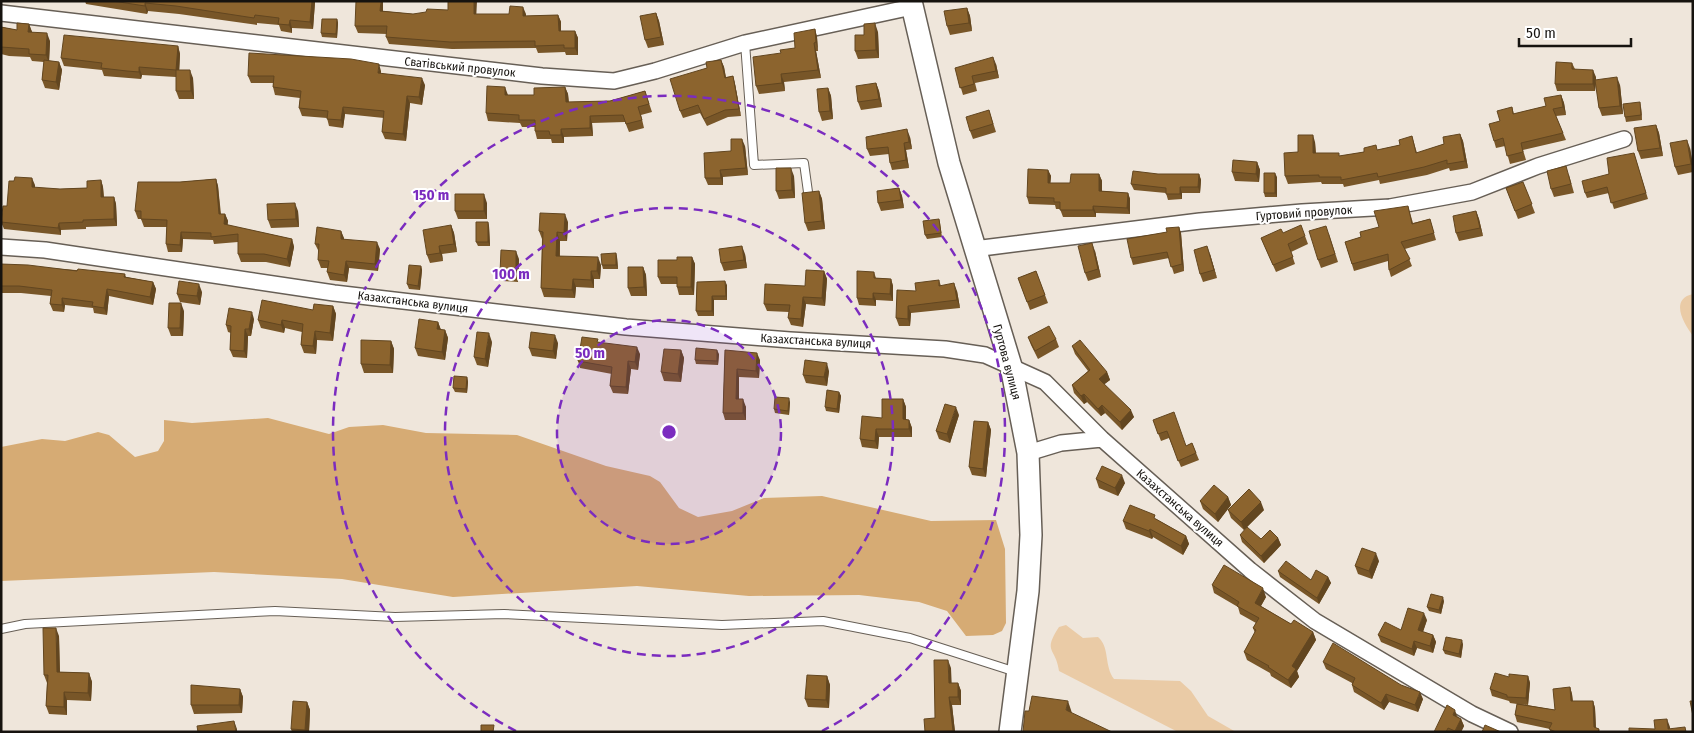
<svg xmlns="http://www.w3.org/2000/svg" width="1694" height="733" font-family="'Fira Sans Condensed',sans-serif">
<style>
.green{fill:#eacba6}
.water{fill:#d6ab74}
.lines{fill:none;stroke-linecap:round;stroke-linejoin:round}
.lane-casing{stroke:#675f56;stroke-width:10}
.street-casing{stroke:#675f56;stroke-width:18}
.secondary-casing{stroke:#675f56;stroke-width:24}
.lane{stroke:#fff;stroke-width:8}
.street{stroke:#fff;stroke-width:15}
.secondary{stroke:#fff;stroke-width:21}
.wall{fill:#785628}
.shaded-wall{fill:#624620}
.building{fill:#8c642e;stroke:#624620}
.ring{fill:none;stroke:#7b2cbf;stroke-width:2.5;stroke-dasharray:9 6}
.labels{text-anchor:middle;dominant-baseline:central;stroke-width:4;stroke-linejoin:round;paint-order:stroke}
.street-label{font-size:12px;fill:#16130f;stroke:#fff}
.centre{fill:#7b2cbf;stroke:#fff;stroke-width:2.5}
.ring-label{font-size:15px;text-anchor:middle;font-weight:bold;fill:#7b2cbf;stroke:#fff;stroke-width:4;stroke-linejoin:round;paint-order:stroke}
</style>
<rect width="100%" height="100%" fill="#efe6db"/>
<path class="green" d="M1693,294V336C1684,324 1669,299 1693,294Z
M1066,625L1083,638L1098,637C1110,647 1104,666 1114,679L1180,681L1191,691L1208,716L1236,732H1178L1059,671C1056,647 1042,653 1059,627Z"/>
<path class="water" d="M268,418L329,434L349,427L383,425L426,433L517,435L606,466L650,476L660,482L679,508L698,517L732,511L764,498L822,496L931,521L996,520L1005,549L1006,623L1002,631L993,635L966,636L947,611L919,602L859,595L749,596L637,586L453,597L342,579L214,572L1,581V447L42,439L65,441L98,432L109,435L135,457L158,451L164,441V420L192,423Z"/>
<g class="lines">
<defs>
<path id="lane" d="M745,43L754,165L804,163L808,192
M1,629L25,624L275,611L395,617L504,614L722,625L823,621L910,638L1016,672"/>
<path id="street" d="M1,13L542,76L614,81L655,71L745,43L912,7
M1,247L45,250L334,293L626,327L790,340L945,349L985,355L1045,382L1102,439L1250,570L1315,621L1472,714L1510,732
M974,249L1200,221L1302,212L1390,207L1472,192L1538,166L1624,139
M1028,453L1061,443L1102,439"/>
<path id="secondary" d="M911,1L949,163L1011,366L1028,453L1031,535L1028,591L1010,732"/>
</defs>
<use href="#lane" class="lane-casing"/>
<use href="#street" class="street-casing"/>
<use href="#secondary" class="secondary-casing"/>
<use href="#lane" class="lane"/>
<use href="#street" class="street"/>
<use href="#secondary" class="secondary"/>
</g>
<path class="wall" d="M85,1H315V2L313,29L292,28V33L281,31L279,25L257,23V25L179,14L148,11L147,14L86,4Z
M383,2V11L413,14H526V16L558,15L561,22V31H575L578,38V55H566L565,52L538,53L536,48L452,49L389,44L386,37L387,34L358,33L355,26Z
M967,8L970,16L972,31L950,35L947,26Z
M656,13L659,21L664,45L648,48L645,40Z
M337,19L338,23L337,38L322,37L321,33Z
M29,24L32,32L50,41L49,61L59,62L62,70L59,90L45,88L42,80L44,62L32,61L30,57L9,56L1,54V27L17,30Z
M815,29L817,37L818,51H816L821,78L784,82L785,91L759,94L756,86L781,53L795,48Z
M878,32L879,58L858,59L855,51L864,35Z
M178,46L180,54L179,70L193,78L194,99H179L176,91V77L142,75L141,79L104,76L102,70L64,66L61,58Z
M721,60L724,67L726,77L733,76L735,84L741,116L728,117L707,126L700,113L683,118L680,111L707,68Z
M1572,63L1575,69L1596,77V80L1620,85L1623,114L1602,116L1599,108L1596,82L1595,91H1557L1555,84Z
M996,64L999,78L975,83L977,91L963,95L955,68Z
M381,71V74L425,85L422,105L410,103L406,141L385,139L382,132L384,118L345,114L343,128L329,126L327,118L302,116L299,108L300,98L275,95L273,87V83H251L248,76Z
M876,83L879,91L882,107L861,110L858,102Z
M565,87L568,94L569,102L610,101L645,91L652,112L641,115L644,128L629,132L625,122L592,123L593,136L564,137V143H552L551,139H537L535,131V127H522L520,123L488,121L486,113L508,95H534Z
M828,88L831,96L833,119L822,121L819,112Z
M1561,95L1564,103L1566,115L1556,116L1566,140L1523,150L1526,160L1510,164L1505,146L1496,148L1494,141L1500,121L1512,107L1514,114L1546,106Z
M1641,107L1642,120L1626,122L1625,117Z
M989,110L996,132L973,139L970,131Z
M1656,125L1659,133L1663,156L1641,159L1638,151Z
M1460,134L1463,141L1468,168L1450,171L1449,168L1427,175L1380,184L1379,180L1344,187L1343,184H1322L1321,182L1288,184L1285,176L1298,152L1315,142L1316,153L1340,156L1377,150L1400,145L1412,136L1417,153L1444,144Z
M910,137L912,149L906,150L909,168L892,170L890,163L889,154L870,156L867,149Z
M745,146L748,175L723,177V185H708L705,178L731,151Z
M1690,148L1693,165V172L1678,175L1675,167Z
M1634,153L1648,199L1614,209L1609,193L1587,198L1585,193Z
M1257,162L1260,170L1259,182L1235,181L1232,172Z
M1048,170L1051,176L1050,183H1070L1099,174L1102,181V191L1128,193L1130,199V214L1096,213V217H1063L1060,209H1056L1055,205L1029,204L1027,197Z
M1158,174H1199L1201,180L1200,193H1182V199L1168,200L1166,193L1134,190L1131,184Z
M1569,175L1574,193L1554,197L1551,189Z
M794,176L795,198L779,199L776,191Z
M1277,177V197H1265L1264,193Z
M216,179L218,186L221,214H225L228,221L227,225L292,239L294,247L290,267L266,262H241L238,254V242L214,244L213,240L183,239L182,252H168L166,244L167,227H144L141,219H138L135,211L180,182Z
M101,180L103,187L104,197H114L116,204L117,226L86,227V229L61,230V235L4,229L1,222L35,185V188L60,189L87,188Z
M1523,182L1535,213L1518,219L1506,188Z
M899,188L902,196L904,208L881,211L878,203Z
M819,191L822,199L825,229L808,231L805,223Z
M487,203V219H458L455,211Z
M1408,206L1413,223L1430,219L1436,240L1405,249L1412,266L1391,277L1389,270L1388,261L1354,271L1345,242L1361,237L1379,227Z
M298,211L299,227L271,228L268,220Z
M1476,211L1479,219L1483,236L1459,241L1456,233Z
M939,219L940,223L942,237L927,239L925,235Z
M488,222L489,226L490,246H478L476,242Z
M568,222L567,241H560V256L601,265L600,279H594V288L576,287L575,298L544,297L541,288L542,239L539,231Z
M451,225L454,233L457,252L442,254L443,261L430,263L427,255Z
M1179,227L1181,233L1184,271L1174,274L1169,258L1133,265L1131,258L1167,232Z
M341,231L344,239L380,249L378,271L349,268L347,282L330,280L327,272L328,268H321L318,260L319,252L315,244Z
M1283,233L1305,236L1308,244L1291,252L1295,264L1276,272L1261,238Z
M1329,234L1338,262L1321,268L1318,260Z
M1095,251L1101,277L1088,281L1085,273Z
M616,253L617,257L618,269H603L602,265Z
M745,254L747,268L724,271L721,263Z
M1210,254L1217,278L1203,282L1200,274Z
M692,257L695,264L694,295H679L677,287V284H661L658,277L677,260Z
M519,259L518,282L503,281L500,273Z
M1,264L125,274L126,277L153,282L156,289L153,305L109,296L107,315L94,313L93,308L65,305L64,312L53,311L50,304L51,296L21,293H1Z
M421,266L422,270L420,290L409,289L407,284Z
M643,267L646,275L647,296H631L628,288Z
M824,271L827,279L825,306L806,304L803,327L791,325L788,318L789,312L767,311L764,304L805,286Z
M1036,271L1048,303L1030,310L1018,278Z
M874,272L876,278L891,279L893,286V301L876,300V306L859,305L857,298Z
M939,280L941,286L957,291L960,308L911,313L910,326H899L896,318L916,291Z
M697,282L727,285V300H714V316H698L696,311Z
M202,292L200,305L180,302L177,294Z
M333,306L336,314L333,341L317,340L316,354L304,353L301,345L302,332L285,328L284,333L261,328L258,320L313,310Z
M184,311L183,336H171L168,328Z
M254,319L251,336H248L247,358L233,357L230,350L231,333L228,332L226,325Z
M438,322L441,330H445L448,338L445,360L418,356L415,348Z
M1028,337L1056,339L1059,347L1038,359L1031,345Z
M391,341L394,349L393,373H364L361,364Z
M492,342L488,367L477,365L474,357Z
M599,342L640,354L638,370L631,369L628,394L613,393L610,386L612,374L580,368L578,361Z
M558,343L556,359L532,356L529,348Z
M1072,346L1107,372L1110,380L1104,384L1134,417L1122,430L1105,413L1101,416L1087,402L1084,404L1074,393L1072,385L1088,371L1075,354Z
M681,350L684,358L681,382L664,381L661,372Z
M725,350L760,360L759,378L739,377V399L746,407V420H725L723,413Z
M719,354L718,365L696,364L695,360Z
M829,371L827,386L806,383L803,375Z
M467,377L468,382L467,393L455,392L453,388Z
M839,392L841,396L839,413L826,411L825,407Z
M903,399L906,407V420H909L912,428V437H879L878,449L862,447L860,439Z
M790,402L789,415L775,413L774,409Z
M959,415L950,443L939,439L936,431Z
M1153,420L1186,446L1192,443L1199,460L1181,467L1169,438L1161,441Z
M988,422L991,430L986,477L972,475L969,467Z
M1096,479L1125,483L1118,496L1099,488Z
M1228,497L1231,505L1218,522L1203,509L1200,501Z
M1228,510H1264L1244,530L1231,518Z
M1156,519L1186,536L1189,544L1183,555L1153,537L1152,539L1126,529L1123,521Z
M1240,535L1261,539L1278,538L1281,545L1264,563L1242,542Z
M1379,561L1372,579L1358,574L1355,566Z
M1278,571L1311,580L1328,577L1331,583L1319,604L1280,577Z
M1212,585L1266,597L1261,606L1291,624L1313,632L1316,640L1297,671L1299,677L1291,688L1271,676L1270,673L1247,660L1244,652L1255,633L1253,628L1256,623L1240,614L1238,607L1214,593Z
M1444,601L1441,614L1429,611L1427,607Z
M1427,620L1423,632L1433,635L1436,642L1433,653L1417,648L1414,656L1381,642L1378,635L1401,630Z
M59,636L60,672L89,673L92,682L91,701L67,700V715L49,714L46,706L47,683L44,675Z
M1463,644L1461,658L1445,654L1443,650Z
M1323,662L1423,699L1418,712L1389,702L1384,710L1354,692L1352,685V683L1326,669Z
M951,668V683H958L961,691V705H952L955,732H925L935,718Z
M827,676L830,685L829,708L808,707L805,699Z
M1528,676L1530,683L1528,705L1521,704L1555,710L1570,687L1572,694L1573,701H1593L1595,708L1596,728L1599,729L1600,732H1550V729L1517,722L1515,715L1517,704L1510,703L1509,701L1492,696L1490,689L1509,677Z
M240,689L243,697L242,713L194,714L191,705Z
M307,702L310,710L309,732H292L291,729Z
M1457,716L1461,719L1464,726L1461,732H1434Z"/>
<path class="shaded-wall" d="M312,1H315V2L313,29L310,22Z
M381,1H383V18L380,11Z
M474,1H477L476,21L474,14Z
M145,3L148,11L147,14L145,6Z
M523,7L526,14L525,23L523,16Z
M967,8L970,16L972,31L969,23Z
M656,13L659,21L664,45L661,37Z
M558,15L561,22V39L559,31Z
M337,19L338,23L337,38L336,34Z
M290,20L292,28V33L289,25Z
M875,23L878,32L879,58L876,50Z
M29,24L32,32H28Z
M815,29L817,37L818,51L816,42Z
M575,31L578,38V55L575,48Z
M47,33L50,41L49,63L46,55Z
M814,43L816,51L821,78L818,70Z
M178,46L180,54L179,77L176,70Z
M993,57L996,64L999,78L996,71Z
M721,60L724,67L727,85L725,78Z
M59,62L62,70L59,90L56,82Z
M379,64L381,71L380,80L378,73Z
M139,67L142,75L141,79L139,72Z
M190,70L193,78L194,99L191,91Z
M1593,70L1596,77L1595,91L1593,84Z
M781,74L784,82L785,91L782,83Z
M733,76L735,84L741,116L739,109Z
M1617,77L1620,85L1623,114L1620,106Z
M422,78L425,85L422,105L419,97Z
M876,83L879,91L882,107L879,99Z
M505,87L508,95H505Z
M565,87L568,94L569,110L566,102Z
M828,88L831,96L833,119L830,111Z
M1561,95L1564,103L1566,115L1563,107Z
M407,96L410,103L406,141L403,134Z
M1640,102L1641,107L1642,120L1641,115Z
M343,107L345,114L343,128L341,120Z
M590,116L592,123L593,136L590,128Z
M1656,125L1659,133L1663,156L1660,148Z
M561,129L564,137V143L561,135Z
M907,129L910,137L912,149L909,142Z
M1460,134L1463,141L1468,168L1465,161Z
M1313,135L1315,142L1316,160L1313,153Z
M742,139L745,146L748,175L746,168Z
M1687,140L1690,148L1693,168L1691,164Z
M904,143L906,150L909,168L906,160Z
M1257,162L1260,170L1259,182L1256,174Z
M791,168L794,176L795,198L792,190Z
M720,170L723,177V185L721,178Z
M1048,170L1051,176L1050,190L1048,183Z
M1275,173L1277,177V197L1275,193Z
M1099,174L1102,181V198L1099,191Z
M1199,174L1201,180L1200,193L1198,187Z
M32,178L35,185V194L32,187Z
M216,179L218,186L221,222L219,214Z
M101,180L103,187L104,204L101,197Z
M1180,187L1182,193V199L1180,194Z
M899,188L902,196L904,208L901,200Z
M819,191L822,199L825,229L822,221Z
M1128,193L1130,199V214L1127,208Z
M484,194L487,203V219L484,211Z
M114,197L116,204L117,226L114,219Z
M295,203L298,211L299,227L296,219Z
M1093,206L1096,213V217L1093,210Z
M1476,211L1479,219L1483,236L1480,228Z
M225,214L228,221L227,232L224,224Z
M565,214L568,222L567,241L564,233Z
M488,222L489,226L490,246L488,242Z
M59,223L61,230V235L58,228Z
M451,225L454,233L457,252L454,244Z
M1179,227L1181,233L1184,271L1182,264Z
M341,231L344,238V246L341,239Z
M181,232L183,239L182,252L180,245Z
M557,232L560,241L559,264L556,256Z
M292,239L294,247L290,267L287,259Z
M377,242L380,249L378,271L375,264Z
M1092,243L1095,251L1101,277L1098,269Z
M439,246L442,254L443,261L440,253Z
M742,246L745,254L747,268L744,260Z
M1207,246L1210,254L1217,278L1214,270Z
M516,251L519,259L518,282L516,274Z
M616,253L617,257L618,269L616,265Z
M598,257L601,265L600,279L597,271Z
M692,257L695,264L694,295L691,287Z
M346,261L349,268L347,282L344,275Z
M421,266L422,270L420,290L418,286Z
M643,267L646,275L647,296L644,287Z
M591,271L594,279V288L591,280Z
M824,271L827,279L825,306L822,298Z
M573,279L576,287L575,298L572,290Z
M891,279L893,286V301L890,294Z
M725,281L727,285V300L726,296Z
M153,282L156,289L153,305L150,297Z
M954,283L957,291L960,308L957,300Z
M199,284L202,292L200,305L197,296Z
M107,289L109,296L107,315L104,308Z
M873,293L876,300V306L873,299Z
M712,296L714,300V316L712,311Z
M803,297L806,304L803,327L801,319Z
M62,298L65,305L64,312L62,305Z
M181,303L184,311L183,336L180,328Z
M333,306L336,314L333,341L330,333Z
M908,306L911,313L910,326L908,319Z
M252,312L254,319L251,336L249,329Z
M282,320L285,328L284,333L281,325Z
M438,322L441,330L437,329Z
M245,329L248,336L247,358L244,351Z
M445,330L448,338L445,360L442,352Z
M315,331L317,340L316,354L313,346Z
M489,333L492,342L488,367L485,359Z
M555,335L558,343L556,359L553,351Z
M391,341L394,349L393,373L390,365Z
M637,347L640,354L638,370L635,362Z
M681,350L684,358L681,382L678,374Z
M717,350L719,354L718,365L717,361Z
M757,353L760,360L759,378L756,371Z
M628,361L631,369L628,394L626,387Z
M827,363L829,371L827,386L824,377Z
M737,369L739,377V407L736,399Z
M1107,372L1110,380L1101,387L1099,379Z
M467,377L468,382L467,393L466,389Z
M839,392L841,396L839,413L837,409Z
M1084,394L1087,402L1084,404L1081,396Z
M789,398L790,402L789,415L788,411Z
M743,399L746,407V420L743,413Z
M903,399L906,407V428L903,419Z
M1102,405L1105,413L1101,416L1098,409Z
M956,407L959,415L950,443L947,434Z
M1131,410L1134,417L1122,430L1120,422Z
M909,420L912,428V437L909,429Z
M988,422L991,430L986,477L983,469Z
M876,429L879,437L878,449L875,441Z
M1122,475L1125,483L1118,496L1115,488Z
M1228,497L1231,505L1218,522L1215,514Z
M1261,502L1264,510L1244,530L1241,522Z
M1150,529L1153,537L1152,539L1149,531Z
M1186,536L1189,544L1183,555L1181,546Z
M1278,538L1281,545L1264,563L1261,556Z
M1376,553L1379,561L1372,579L1369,571Z
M1328,577L1331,583L1319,604L1317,598Z
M1263,588L1266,597L1258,611L1255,603Z
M1443,597L1444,601L1441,614L1439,610Z
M1424,613L1427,620L1421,637L1418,630Z
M56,628L59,636L60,680L57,672Z
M1313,632L1316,640L1297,671L1299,677L1291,688L1288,680L1292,666Z
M1433,635L1436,642L1433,653L1430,646Z
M1462,640L1463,644L1461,658L1459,654Z
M1414,641L1417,648L1414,656L1412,649Z
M948,660L951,668L952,691L949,683Z
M89,673L92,682L91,701L88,693Z
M827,676L830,685L829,708L826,700Z
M1528,676L1530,683L1528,705L1526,698Z
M958,683L961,691V705L958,697Z
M1570,687L1572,694L1573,708L1571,701Z
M240,689L243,697L242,713L239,705Z
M64,692L67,700V715L64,707Z
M1420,692L1423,699L1418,712L1415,705Z
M1386,694L1389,702L1384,710L1381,703Z
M949,697L952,705L955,732H953Z
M1068,701L1073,716L1066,710Z
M1593,701L1595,708L1596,732L1594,727Z
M307,702L310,710L309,732H306L305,730Z
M1455,710L1457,716L1455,721L1453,715Z
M1461,719L1464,726L1461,732H1455Z
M1667,719L1670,727V732L1668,729Z
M234,721L237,729V732H236Z"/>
<path class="building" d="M113,1H312L310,22L290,20L289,25L278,24L279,18L255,15L254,18L176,6L145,3V6Z
M356,1H381L380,11L413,14L426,12L427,9L448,10V1H474V14H509L510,6L523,7V16L558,15L559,31H575V48H564V45L535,46V41L450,42L386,37L387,26H355Z
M967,8L969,23L947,26L944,11Z
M656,13L661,37L645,40L640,16Z
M322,19H337L336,34L321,33Z
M17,23L29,24L28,32L47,33L46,55L29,54V49L1,47V27L17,30Z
M875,23L876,50L855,51V35H864V24Z
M815,29L816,42L814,43L818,70L781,74L782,83L756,86L753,57L781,53L780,50L795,48L794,33Z
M64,35L178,46L176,70L139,67V72L127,71L101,68L102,63L61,58Z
M249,53L351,59L379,64L378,73L422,78L419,97L407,96L403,134L382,132L384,111L343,107L341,120L327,119L328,111L299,108L301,91L273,87L274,76H248Z
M993,57L996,71L972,76L974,84L960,88L955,68Z
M44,60L59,62L56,82L42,80Z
M721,60L725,78L733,76L739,109L725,110L704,119L698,105L680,111L670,79L707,68L706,62Z
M1556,62L1572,63V69L1593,70V84H1555Z
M176,70H190L191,91H176Z
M1617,77L1620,106L1599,108L1595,80Z
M876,83L879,99L858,102L856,86Z
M487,86L505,87V95H534V88L565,87L566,102L610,101L645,91L649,104L638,107L642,120L626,124L623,115L590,116V128L561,129V135H550L549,131H535V120H519V115L486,113Z
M828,88L830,111L819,112L817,89Z
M1561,95L1563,107L1553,109L1563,133L1521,143L1523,152L1507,156L1503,138L1494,141L1489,124L1500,121L1497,111L1512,107L1513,114L1546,106L1544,98Z
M1640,102L1641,115L1625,117L1623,104Z
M989,110L993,124L970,131L966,117Z
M1656,125L1660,148L1638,151L1634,128Z
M907,129L909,142L904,143L906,160L890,163L888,147L867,149L866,137Z
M1460,134L1465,161L1447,164V160L1424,167L1378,177L1377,173L1341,180V177H1319V175L1285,176L1284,153L1298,152V135H1313V153H1339V156L1364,152V148L1376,145L1377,150L1400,145L1399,140L1412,136L1416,153L1444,144L1443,137Z
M731,139H742L746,168L720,170L721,178H705L704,153L731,151Z
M1687,140L1691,164L1675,167L1670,143Z
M1634,153L1646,193L1611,203L1607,187L1585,193L1582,181L1609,174L1607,158Z
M1233,160L1257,162L1256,174L1232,172Z
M1566,166L1571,184L1551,189L1547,171Z
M776,168H791L792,190L776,191Z
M1028,169L1048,170V183H1070L1071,174H1099V191L1128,193L1127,208L1093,206V210H1060V202H1054V198L1027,197Z
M1133,171L1158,174H1199L1198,187H1180V194H1166V188L1131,184Z
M1264,173H1275V193H1264Z
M15,177L32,178V187L60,189L87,188V181L101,180V197H114V219L83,220V222L59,223L58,228L1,222L3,206H7L9,181H14Z
M216,179L219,214H225L224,224L292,239L287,259L264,254H238V234L211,237V233L181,232L180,245L166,244L167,220L141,219V211H135L138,182H180Z
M1523,182L1532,204L1515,211L1506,188Z
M899,188L901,200L878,203L877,191Z
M819,191L822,221L805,223L802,193Z
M455,194H484V211H455Z
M295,203L296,219L268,220L267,204Z
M1408,206L1412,224L1430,219L1434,233L1401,242L1410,259L1389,270L1388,254L1352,264L1345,242L1361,237L1360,232L1379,227L1374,211Z
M1476,211L1480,228L1456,233L1453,216Z
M540,213L565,214L564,233L557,232L556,256L598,257L597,271H591V280L573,279L572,290L541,288L543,232L539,231Z
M939,219L941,233L925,235L923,221Z
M476,222H488V242H476Z
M451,225L454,244L439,246L440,253L427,255L423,230Z
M1301,225L1305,236L1288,244L1293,257L1273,265L1261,238L1281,229L1283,233Z
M1326,226L1335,254L1318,260L1309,231Z
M317,227L341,231V239L377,242L375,264L346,261L344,275L327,272L329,261L318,260L319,244H315Z
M1179,227L1182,264L1171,267L1167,252L1131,258L1127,239L1167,232L1166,228Z
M1092,243L1098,269L1085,273L1078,246Z
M742,246L744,260L721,263L719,249Z
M1207,246L1214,270L1200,274L1194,250Z
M501,250L516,251V274L500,273Z
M616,253V265H602L601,254Z
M677,257H692L691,287H677V277H658V260H677Z
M1,264L28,265L77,271L78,269L125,274L124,277L153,282L150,297L107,289L104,308L92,306L93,302L62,298V305L50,304L52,290L19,286H1Z
M409,265L421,266L418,286L407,284Z
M628,267H643L644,287L628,288Z
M806,270L824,271L822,298L803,297L801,319L788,318L790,305L764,304L765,284L805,286Z
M857,271L874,272V278L891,279L890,294L873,293V299L857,298Z
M1036,271L1045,295L1027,302L1018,278Z
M939,280V286L954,283L957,300L908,306V319L896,318L897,290L916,291L915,283Z
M179,281L199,284L197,296L177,294Z
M725,281L726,296H712V311H696L697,282Z
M262,300L313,310L314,304L333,306L330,333L315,331L313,346L301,345L303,324L282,320L281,325L258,320Z
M169,303H181L180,328H168Z
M229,308L252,312L249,329H245L244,351L230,350L231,326L226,325Z
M419,319L438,322L437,329L445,330L442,352L415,348Z
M1049,326L1056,339L1035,351L1028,337Z
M477,332L489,333L485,359L474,357Z
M531,332L555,335L553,351L529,348Z
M582,337L598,339L597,342L637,347L635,362L628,361L626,387L610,386L612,367L578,361Z
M361,340L391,341L390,365L361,364Z
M1080,340L1107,372L1099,379L1131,410L1120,422L1102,405L1098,409L1084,394L1081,396L1072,385L1090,370L1072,346Z
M696,348L717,350V361L695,360Z
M664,349L681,350L678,374L661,372Z
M725,350L757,353L756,371L737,369L736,399H743V413H723Z
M805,360L827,363L824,377L803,375Z
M454,376L467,377L466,389L453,388Z
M827,390L839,392L837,409L825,407Z
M775,397L789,398L788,411L774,409Z
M882,399H903V419L909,420V429H876L875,441L860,439L862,416L882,418Z
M945,404L956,407L947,434L936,431Z
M1174,412L1186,446L1192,443L1196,453L1178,461L1167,431L1158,434L1153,420Z
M974,421L988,422L983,469L969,467Z
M1102,466L1122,475L1115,488L1096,479Z
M1214,485L1228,497L1215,514L1200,501Z
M1249,489L1261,502L1241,522L1228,510Z
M1130,505L1155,515L1154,518L1186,536L1181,546L1150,529L1149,531L1123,521Z
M1247,527L1261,539L1270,530L1278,538L1261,556L1240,535Z
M1362,548L1376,553L1369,571L1355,566Z
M1286,561L1311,580L1316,570L1328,577L1317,598L1278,571Z
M1224,565L1263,588L1255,603L1291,624L1294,620L1313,632L1292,666L1296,669L1288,680L1268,667L1269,666L1244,652L1256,630L1253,628L1259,618L1237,606L1239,602L1212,585Z
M1431,594L1443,597L1439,610L1427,607Z
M1408,608L1424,613L1418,630L1433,635L1430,646L1414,641L1412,649L1378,635L1385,622L1401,630Z
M43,628H56L57,672L89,673L88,693L64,692V707L46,706L48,675H44Z
M1446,637L1462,640L1459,654L1443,650Z
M1333,643L1401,685L1420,692L1415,705L1386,694L1381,703L1352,685L1355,678L1323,662Z
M934,660H948L949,683H958V697H949L953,731L925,732L924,719L935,718Z
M1495,673L1509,677V674L1528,676L1526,698L1507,697V695L1490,689Z
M807,675L827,676L826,700L805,699Z
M191,685L240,689L239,705H191Z
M1570,687L1571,701H1593L1594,727L1599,729L1598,732H1556L1549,729L1552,723L1515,715L1517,704L1555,710L1553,689Z
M1032,696L1068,701L1066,710L1112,732H1023L1025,711H1029Z
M293,701L307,702L305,730L291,729Z
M1690,701H1693V716Z
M1447,705L1455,710L1453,715L1461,719L1455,731L1448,728L1446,732H1434Z
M1667,719L1668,729L1685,727L1686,732H1629V728L1655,729L1654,720Z
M234,721L236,732H198L197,726Z
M481,725H494L493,732H481Z
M1485,725L1501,732H1482Z"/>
<circle cx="669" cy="432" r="112" fill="#7b2cbf" fill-opacity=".12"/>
<g class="ring">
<circle cx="669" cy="432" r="112"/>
<circle cx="669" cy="432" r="224"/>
<path d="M516 731A336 336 0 1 1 822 731"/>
</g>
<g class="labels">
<g class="street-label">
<text transform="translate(460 67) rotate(6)">Сватівський провулок</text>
<text transform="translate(1304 213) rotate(-4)">Гуртовий провулок</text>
<text transform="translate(413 302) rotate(7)">Казахстанська вулиця</text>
<text transform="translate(816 341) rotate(3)">Казахстанська вулиця</text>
<text transform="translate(1007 362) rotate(75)">Гуртова вулиця</text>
<text transform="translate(1180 508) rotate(41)">Казахстанська вулиця</text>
</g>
</g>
<circle cx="669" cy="432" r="8" class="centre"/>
<g class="ring-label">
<text x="431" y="200">150 m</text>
<text x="511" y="279">100 m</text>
<text x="590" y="358">50 m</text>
</g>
<rect width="1694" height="733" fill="none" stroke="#16130f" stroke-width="5"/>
<path d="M1519 38v8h112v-8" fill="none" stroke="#16130f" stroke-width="2.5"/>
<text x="1526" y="38" font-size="15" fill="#16130f" stroke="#ffffff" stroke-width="4" paint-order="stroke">50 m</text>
</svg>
